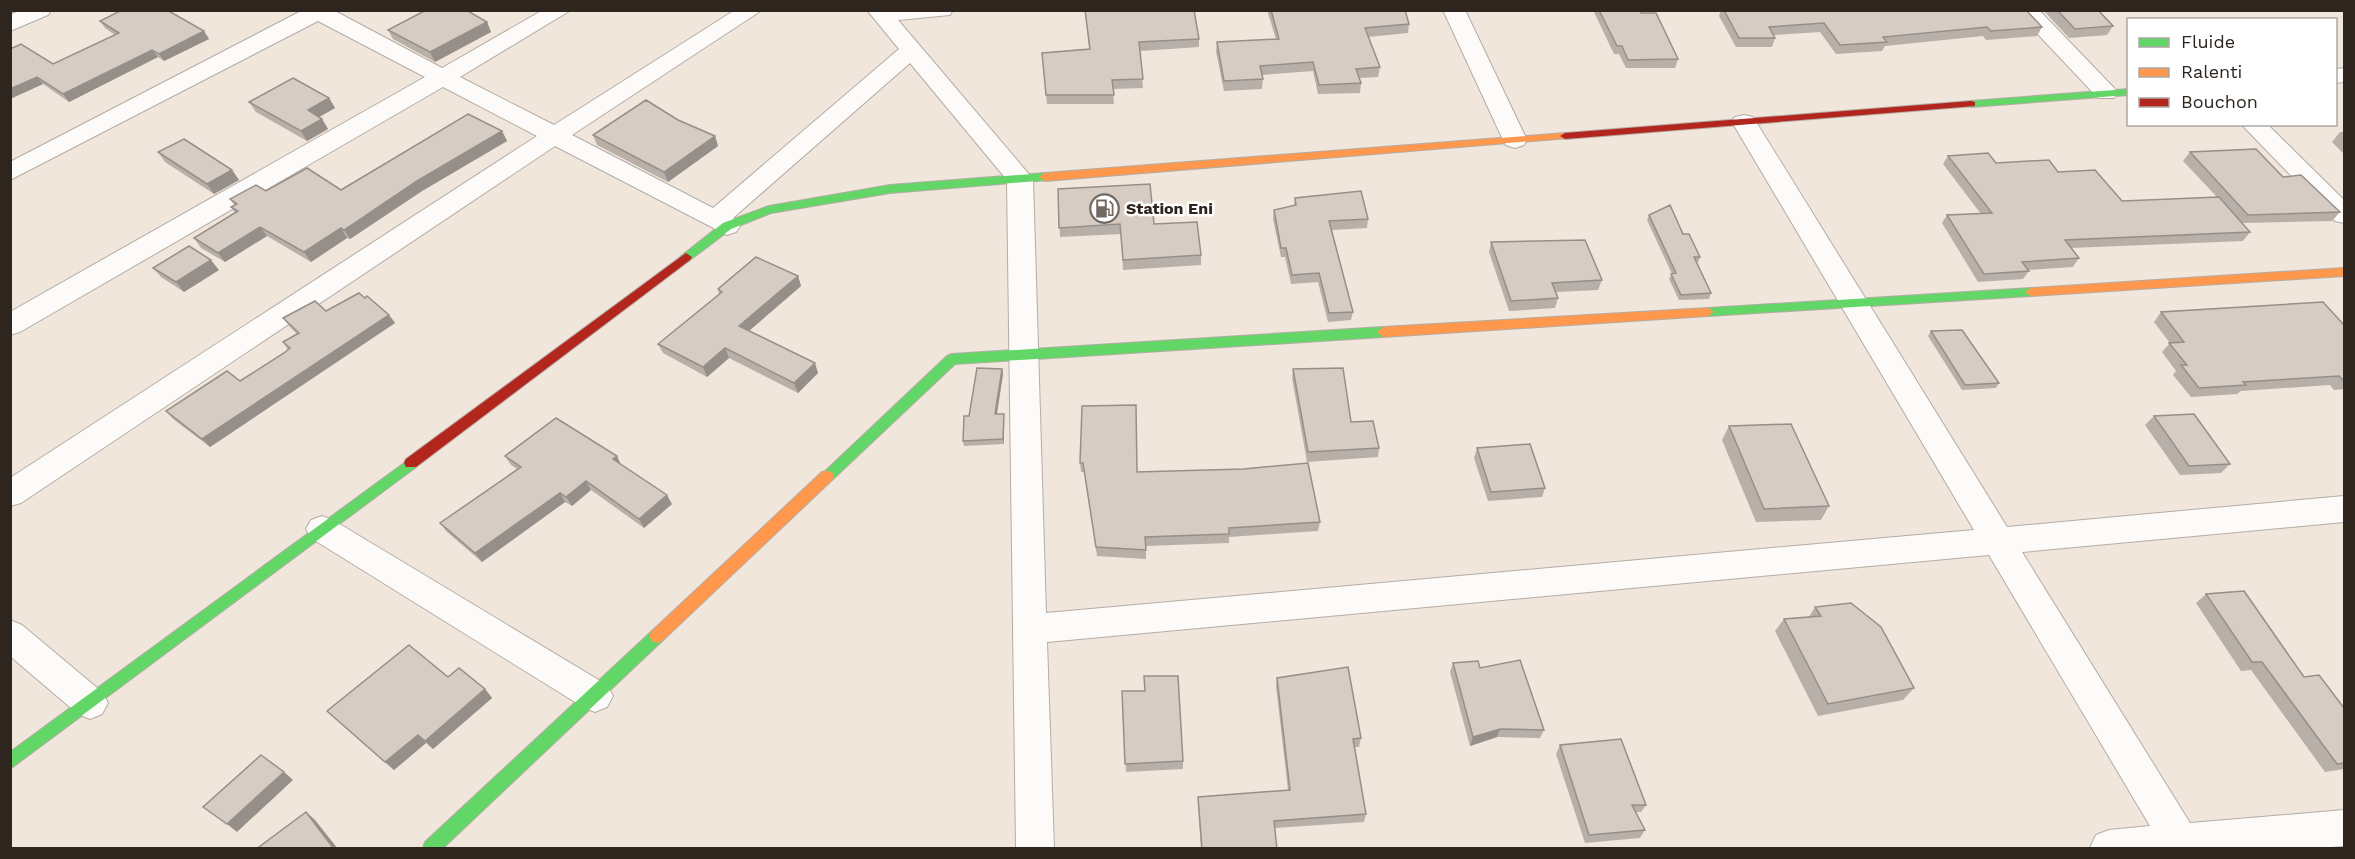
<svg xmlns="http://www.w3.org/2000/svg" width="2355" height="859" font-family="'Work Sans',sans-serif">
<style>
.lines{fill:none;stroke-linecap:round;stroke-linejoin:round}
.street-casing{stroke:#b4aca4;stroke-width:2}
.fast-casing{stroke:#b4aca4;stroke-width:2}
.slow-casing{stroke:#b4aca4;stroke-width:2}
.jam-casing{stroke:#b4aca4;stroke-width:2}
.street{fill:#fdfbfa;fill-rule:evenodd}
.fast{fill:#63d668;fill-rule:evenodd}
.slow{fill:#ff974d;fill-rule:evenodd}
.jam{fill:#b3261e;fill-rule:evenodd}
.wall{fill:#b8afa9}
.shaded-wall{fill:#968f89}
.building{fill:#d6ccc4;stroke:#968f89;stroke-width:1.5}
.labels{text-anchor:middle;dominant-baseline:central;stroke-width:5;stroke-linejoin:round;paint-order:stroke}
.poi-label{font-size:16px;font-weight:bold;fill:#2d251e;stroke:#fff;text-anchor:start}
</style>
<rect width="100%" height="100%" fill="#f1e6db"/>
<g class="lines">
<defs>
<path id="street" d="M21,10H51L48,15L10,31V15Z
M303,10H333L442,68L543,10H571L460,77L554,125L735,10H762L572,135L713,208L899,49L867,10H953L950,15L898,20L1033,179L1046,613L1974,530L1732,122L1735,117L1744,115L1753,117L2007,527L2344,496V522L2022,552L2190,823L2344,810V846L2316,848H2090L2096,835L2109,830L2150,826L1989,555L1047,642L1054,848H1016L1007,180L910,63L733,218L740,226L736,232L727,235L555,146L21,503L10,506V478L537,136L443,87L20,332L10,335V312L425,77L318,21L10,180V162Z
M1443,10H1465L1527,140L1524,145L1515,148L1506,145L1503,140Z
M2015,10H2039L2114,88L2118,93L2114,98H2098Z
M2344,68V82L2336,83V69Z
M2241,124H2267L2344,200V223L2335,221Z
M322,516L333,520L607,685L613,696L607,707L595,712L583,707L311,538L306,529L311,520Z
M10,620L22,625L102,692L108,703L102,714L90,719L78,714L10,656Z"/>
<path id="fast" d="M2128,89V95L1971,107L1966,104L1971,101Z
M1045,173L1049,174V180L890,193L771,213L731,229L690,260L686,261L680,257L723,223L769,206L890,185Z
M2031,288L2037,292L2031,296L1708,316L1702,312L1708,308Z
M1383,327L1389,332L1383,337L955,364L832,480H822L820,476L947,356L952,354Z
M411,458L416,459L418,463L416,467L10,769V752Z
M657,629L662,631L665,636L662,641L443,848H423L425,842L652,631Z"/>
<path id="slow" d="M1565,133L1570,136L1569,138L1045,181L1039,177L1045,173Z
M2344,268V276L2031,296L2025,292L2031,288Z
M1708,308L1714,312L1708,316L1383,337L1377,332L1383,327Z
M827,471L832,472L834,476L832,480L662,641L657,643L652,641L649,636L652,631L822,472Z"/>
<path id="jam" d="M1971,101L1975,102V106L1565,139L1560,136L1565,133Z
M686,253L692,257L690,260L416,467H406L404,463L406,459Z"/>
</defs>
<use href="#street" class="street-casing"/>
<use href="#fast" class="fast-casing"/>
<use href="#slow" class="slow-casing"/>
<use href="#jam" class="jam-casing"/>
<use href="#street" class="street"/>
<use href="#fast" class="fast"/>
<use href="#slow" class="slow"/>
<use href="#jam" class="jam"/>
</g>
<path class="wall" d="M1085,10L1199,39V47L1140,51L1143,88L1113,89L1114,104H1047L1042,53L1089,49Z
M1267,10H1405L1409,24L1408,33L1368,37L1380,67L1378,77L1359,78L1361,83L1360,93L1318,94L1313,71L1262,75L1263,79L1262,89L1224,91L1216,52L1217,42L1276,39Z
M1593,10H1640L1678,59L1675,68H1626L1619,54H1614Z
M1721,10H2026L2042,27L2037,36L1986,40L1983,36L1885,46L1882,51L1836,54L1820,32L1774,35L1775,38L1772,47H1736L1719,16Z
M2043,10H2098L2113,26L2107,35L2069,38Z
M100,21L204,31L209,39L164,61L158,57L69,102L43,84L10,99V49L53,64L115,35L105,28Z
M487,22L491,32L435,62L393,39L388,30Z
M329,98L335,108L319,117L322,119L328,129L307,141L256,112L249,102Z
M678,120L715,136L718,146L668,182L597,145L593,135Z
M502,131L507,141L422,191L350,239L347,238L311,262L267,236L225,262L201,248L194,238L235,213L231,207L234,205L230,199L266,191L341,190Z
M2340,132H2344V154L2332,142Z
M158,152L232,170L239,180L214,194L165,162Z
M2190,152L2283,177L2340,212L2332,221L2242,223L2250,232L2243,241L2071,248L2079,258L2073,267L2028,270L2029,271L2023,279L1978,282L1942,223L1947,215L1981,214L1943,164L1948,156L2058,172L2122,201L2217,197L2183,161Z
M1058,189L1154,224L1201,255V265L1123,270L1121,234L1060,237Z
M1295,198L1368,219L1367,228L1332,230L1353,312L1351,320L1328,322L1318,282L1291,284L1285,257H1281L1273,219L1274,210L1294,206Z
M1649,215L1683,234L1700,257L1698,262H1697L1711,293L1709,299L1679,300L1669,279L1672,274L1647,220Z
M1491,242L1602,280L1598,290L1556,292L1558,298L1555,308L1509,311L1489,252Z
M153,268L219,270L184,292L161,277Z
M798,276L801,286L749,331L818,373L798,393L729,358L707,377L663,353L658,344L719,294L718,289Z
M326,311L389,315L395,323L210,447L173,419L166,411L240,381L284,353L288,350L283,342L297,334L289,326L283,318Z
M2161,312L2344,325V389L2334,390L2330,385L2241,391L2237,394L2191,397L2173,375L2176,371L2162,352L2170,343L2154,322Z
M1931,331L1999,383L1996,388L1962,390L1928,336Z
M1002,369L1003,374L997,414H1004V444L964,446L963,441L969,416Z
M1293,369L1379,448L1378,457L1307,462L1292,378Z
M2154,416L2230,464L2221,473L2180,475L2145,425Z
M1729,426L1829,506L1821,520L1756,522L1722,440Z
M1477,448L1545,488L1542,497L1488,501L1474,458Z
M505,456H617L620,464L672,504L644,528L591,490L572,506L565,502L482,562L447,532L440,523L517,469L511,465Z
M1080,463L1137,472L1320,522L1318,531L1229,537V543L1146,546V559L1097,556L1084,472H1081Z
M2206,594L2304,677L2344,708V769L2325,772L2251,670L2241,671L2196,603Z
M1815,607L1914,688L1903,700L1818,716L1775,631L1784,619L1809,617Z
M1453,663L1480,668L1544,730L1540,738L1497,737L1470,746L1450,672Z
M1144,676L1183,761V769L1126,772L1122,691H1145Z
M448,677L485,689L492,698L433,749L426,743L394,770L327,711Z
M1277,678L1361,738L1359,747H1355L1366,814L1364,822L1275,828L1277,849H1201L1198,804V797L1288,790L1276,686Z
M1560,745L1646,805L1641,812H1636L1645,830L1640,838L1585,843L1556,754Z"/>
<path class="shaded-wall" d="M487,22L491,32L435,62L430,52Z
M204,31L209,39L164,61L159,54Z
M152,50L158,57L69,102L63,94Z
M37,77L43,84L10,99V89Z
M329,98L335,108L314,120L308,110Z
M322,119L328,129L307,141L301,131Z
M502,131L507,141L422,191L350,239L344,230L417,181Z
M715,136L718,146L668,182L664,172Z
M232,170L239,180L214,194L207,184Z
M260,227L267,236L225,262L218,253Z
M341,228L347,238L311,262L304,252Z
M211,260L219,270L184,292L176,282Z
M798,276L801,286L743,336L739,326Z
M389,315L395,323L210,447L202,439Z
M725,348L729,358L707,377L703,367Z
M815,363L818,373L798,393L794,383Z
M1002,369L1003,374L996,419L995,414Z
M1004,414V444L1003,439Z
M617,456L621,465L613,459Z
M586,481L591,490L572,506L566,497Z
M560,493L565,502L482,562L475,553Z
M667,495L672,504L644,528L639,519Z
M485,689L492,698L433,749L425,741Z
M1500,729L1497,737L1470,746L1473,737Z
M418,735L426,743L394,770L385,762Z
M284,772L293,780L237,832L227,824Z
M306,812L315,820L338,849H334Z"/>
<path class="building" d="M122,10H167L204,31L159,54L152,50L63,94L37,77L10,89V49L21,44L53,64L119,33L100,21Z
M426,10H466L487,22L430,52L388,30Z
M1085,10H1194L1199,39L1139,42L1143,79L1112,80L1114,95H1046L1042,53L1090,49Z
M1271,10H1405L1409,24L1365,28L1380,67L1356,69L1361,83L1319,85L1313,62L1260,66L1263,79L1224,81L1217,42L1279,39Z
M1599,10H1640L1641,13H1656L1678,59L1628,60L1622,46H1617Z
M1724,10H2026L2042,27L1991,31L1987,27L1883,37L1887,42L1840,45L1824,23L1769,27L1775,38H1739Z
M2057,10H2098L2113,26L2075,29Z
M293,78L329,98L308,110L322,119L301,131L249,102Z
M646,100L678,120L715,136L664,172L593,135Z
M468,114L502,131L417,181L344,230L341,228L304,252L260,227L218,253L194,238L238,211L231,207L237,204L230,199L256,185L266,191L307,168L341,190Z
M184,139L232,170L207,184L158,152Z
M2256,149L2283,177L2301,175L2340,212L2248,215L2190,152Z
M1988,153L1996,163L2049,160L2058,172L2095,170L2122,201L2219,197L2250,232L2065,240L2079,258L2022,262L2029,271L1984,274L1947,215L1992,213L1948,156Z
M1150,184L1154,224L1197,222L1201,255L1123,260L1120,224L1059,228L1058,189Z
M1361,191L1368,219L1329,221L1353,312L1329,313L1319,273L1292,275L1286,248H1281L1274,210L1296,205L1295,198Z
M1670,205L1683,234H1689L1700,257H1694L1711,293L1681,295L1671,274L1676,273L1649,215Z
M1585,240L1602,280L1552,283L1558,298L1511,301L1491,242Z
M189,246L211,260L176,282L153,268Z
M756,257L798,276L739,326L815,363L794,383L725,348L703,367L658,344L722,292L718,289Z
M359,293L365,298L367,296L389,315L202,439L166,411L227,371L240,381L284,353L290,348L283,342L299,333L283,318L315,301L326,311Z
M2323,302L2344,325V380H2343L2339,376L2243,382L2246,385L2199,388L2181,365H2187L2169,343L2184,342L2161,312Z
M1962,330L1999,383L1965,385L1931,331Z
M977,368L1002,369L995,414H1004L1003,439L963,441L964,416H969Z
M1343,368L1351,422L1373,421L1379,448L1308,452L1293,369Z
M1136,405L1137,472L1243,469L1308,463L1320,522L1229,528V534L1145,537L1146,550L1096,547L1083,463H1080L1082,406Z
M2194,414L2230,464L2189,466L2154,416Z
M556,418L617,456L613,459L667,495L639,519L586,481L566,497L560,493L475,553L440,523L521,467L505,456Z
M1791,424L1829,506L1764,509L1729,426Z
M1530,444L1545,488L1491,492L1477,448Z
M2244,591L2304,677L2319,675L2344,708V763L2337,764L2262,662H2252L2206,594Z
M1851,603L1881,627L1914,688L1828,704L1784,619L1821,616L1815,607Z
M409,645L448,677L459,668L485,689L425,741L418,735L385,762L327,711Z
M1520,660L1544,730L1500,729L1473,737L1453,663L1478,661L1480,668Z
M1348,667L1361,738L1353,739L1366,814L1274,821L1277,849H1202L1198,797L1290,790L1277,678Z
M1144,676H1178L1183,761L1125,764L1122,691H1145Z
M1621,739L1646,805H1632L1645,830L1589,835L1560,745Z
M261,755L284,772L227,824L203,807Z
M306,812L334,849H260L259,847Z"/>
<defs>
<symbol id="fuel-ring" viewBox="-11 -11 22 22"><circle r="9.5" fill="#fff" stroke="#726960" stroke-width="1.5"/><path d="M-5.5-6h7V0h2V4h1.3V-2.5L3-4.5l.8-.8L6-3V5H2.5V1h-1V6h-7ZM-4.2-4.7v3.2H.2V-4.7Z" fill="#726960"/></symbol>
</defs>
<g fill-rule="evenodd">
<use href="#fuel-ring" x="1088" y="192" width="33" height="33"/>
</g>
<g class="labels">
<g class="poi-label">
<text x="1126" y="208">Station Eni</text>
</g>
</g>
<rect width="2355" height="859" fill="none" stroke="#2d251e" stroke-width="24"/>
<rect x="2127" y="18" width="210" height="108" fill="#ffffff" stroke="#aba8a5" stroke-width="1.5"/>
<rect x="2139" y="38" width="30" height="9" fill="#63d668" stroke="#aba8a5" stroke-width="1.5"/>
<text x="2181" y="48" font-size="18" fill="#2d251e">Fluide</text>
<rect x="2139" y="68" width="30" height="9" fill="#ff974d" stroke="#aba8a5" stroke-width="1.5"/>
<text x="2181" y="78" font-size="18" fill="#2d251e">Ralenti</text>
<rect x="2139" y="98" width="30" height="9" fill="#b3261e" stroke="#aba8a5" stroke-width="1.5"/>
<text x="2181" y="108" font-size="18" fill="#2d251e">Bouchon</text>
</svg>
